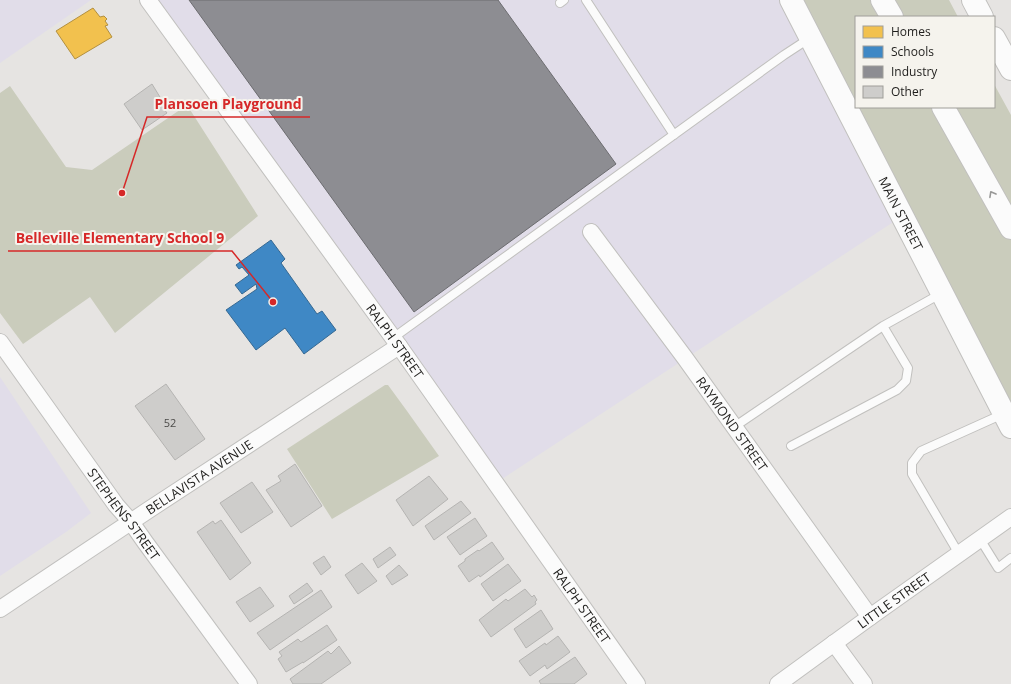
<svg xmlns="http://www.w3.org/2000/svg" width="1011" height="684" font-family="'Open Sans',sans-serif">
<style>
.industrial{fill:#e1dde9}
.green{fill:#caccbc}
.homes{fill:#f2c14e;stroke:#b3903f}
.schools{fill:#3f88c5;stroke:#356892}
.industry{fill:#8d8d92;stroke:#6c6c6f}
.building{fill:#cecdcb;stroke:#b5b4b2}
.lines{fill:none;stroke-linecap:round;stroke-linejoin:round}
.lane-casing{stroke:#c1c0be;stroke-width:10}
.street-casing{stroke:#c1c0be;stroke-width:18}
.secondary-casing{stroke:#c1c0be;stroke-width:24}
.highway-casing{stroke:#c1c0be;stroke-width:24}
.lane{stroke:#fbfbfb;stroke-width:8}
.street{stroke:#fbfbfb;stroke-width:16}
.secondary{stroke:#fbfbfb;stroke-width:22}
.highway{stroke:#fbfbfb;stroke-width:22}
.oneway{stroke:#989897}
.labels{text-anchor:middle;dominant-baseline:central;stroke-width:4;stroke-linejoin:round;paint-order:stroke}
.number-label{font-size:11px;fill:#4c4b49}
.street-label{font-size:13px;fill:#1f1e1c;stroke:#f5f3ed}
.leader{fill:none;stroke:#d62828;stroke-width:1.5}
.callout-dot{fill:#d62828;stroke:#f5f3ed;stroke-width:1.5}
.callout-label{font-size:14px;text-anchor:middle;font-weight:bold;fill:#d62828;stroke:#f5f3ed;stroke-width:4;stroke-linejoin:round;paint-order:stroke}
</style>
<rect width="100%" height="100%" fill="#e6e4e2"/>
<path class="industrial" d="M0,0H91L0,63Z
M150,0H798L907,213L496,483Z
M0,377L91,513L66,532L0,576Z"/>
<path class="green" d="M798,0H949L958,17H856V107H994V84L1011,115V409Z
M10,86L66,167L92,170L187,105L258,216L115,333L90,297L23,344L0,313V93Z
M385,385H388L407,411L439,456L332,519L287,449Z"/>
<path class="homes" d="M93,8L100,17L104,16L107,19L105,21L108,25L105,26L112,37L75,59L56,31Z"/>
<path class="schools" d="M271,240L285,259L281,263L317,314L322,311L336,330L304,354L285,328L256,350L226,310L257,289L256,284L242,294L235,285L249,275L242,267L239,269L236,265Z"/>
<path class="industry" d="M189,0H498L616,164L414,312Z"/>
<path class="building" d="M152,84L163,102L160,104L167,113L142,130L124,104Z
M166,384L205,439L175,460L135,406Z
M295,464L322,506L291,527L266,490L281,481L278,476Z
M429,476L448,499L413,526L396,500Z
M252,482L273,512L241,533L220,503Z
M461,501L471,513L434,540L425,526Z
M475,518L487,536L460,555L447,537Z
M221,520L251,563L230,580L197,532L213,521L215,524Z
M492,542L504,559L480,577L479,575L469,582L458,566L465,561V559L478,550L479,551Z
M390,547L396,555L378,568L373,559Z
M324,556L331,567L321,575L313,563Z
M362,563L377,581L358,594L345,575Z
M508,564L521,581L493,601L481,584Z
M399,565L408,575L392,585L386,576Z
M307,583L313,591L294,604L289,596Z
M260,587L274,606L250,622L236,602Z
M525,589L532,597L534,595L537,600L535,602L536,604L491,637L479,620L506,599L508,601Z
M321,590L332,607L270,650L257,633Z
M541,610L553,629L526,648L514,629Z
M327,625L337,640L303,663V662L286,672L278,659L282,656L279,652L298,639L301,642Z
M558,636L570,652L547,669L545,665L530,676L519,661L545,643L546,645Z
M339,646L351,663L321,684H293L290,679L328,651L331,654Z
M575,657L587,674L574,684H541L539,681Z"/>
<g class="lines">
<defs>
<path id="lane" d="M586,0L674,135
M560,3L564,0
M883,326L942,293
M393,338L784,55L810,38
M734,427L883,326L908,368L906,381L897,390L791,446
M980,539L998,568L1011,558
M959,554L912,474V463L921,451L1003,414"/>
<g id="street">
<path id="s1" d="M148,0L399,346L637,684"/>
<path id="s2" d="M591,232L685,358L870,617"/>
<path id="s3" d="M0,342L116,505L131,522L145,542L249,684"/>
<path id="s4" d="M0,609L147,511L399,346"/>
<path d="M834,643L864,684"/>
<path id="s5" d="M778,684L870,617L1011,517"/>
</g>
<g id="secondary">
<path id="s6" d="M791,0L1011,427"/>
</g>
<path id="highway" d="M882,0L892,17
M973,0L982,17
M994,38L1011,69
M943,107L1011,228"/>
</defs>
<use href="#lane" class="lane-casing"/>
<use href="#street" class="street-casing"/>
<use href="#secondary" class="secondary-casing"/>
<use href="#highway" class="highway-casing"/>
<use href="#lane" class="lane"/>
<use href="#street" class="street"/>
<use href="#secondary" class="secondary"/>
<use href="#highway" class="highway"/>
</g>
<defs><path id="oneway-chevron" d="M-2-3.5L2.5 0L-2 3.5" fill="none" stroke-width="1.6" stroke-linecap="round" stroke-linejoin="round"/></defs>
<use class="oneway" href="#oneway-chevron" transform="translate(992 194) rotate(-119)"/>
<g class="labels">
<g class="number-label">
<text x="170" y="422">52</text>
</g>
<g class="street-label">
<text stroke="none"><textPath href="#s6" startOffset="240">MAIN STREET</textPath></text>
<text stroke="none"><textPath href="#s1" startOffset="421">RALPH STREET</textPath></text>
<text stroke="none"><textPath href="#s2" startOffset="238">RAYMOND STREET</textPath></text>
<text stroke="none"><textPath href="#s4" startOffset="239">BELLAVISTA AVENUE</textPath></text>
<text stroke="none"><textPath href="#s3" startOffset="212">STEPHENS STREET</textPath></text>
<text stroke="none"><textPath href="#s5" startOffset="143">LITTLE STREET</textPath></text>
<text stroke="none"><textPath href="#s1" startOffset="745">RALPH STREET</textPath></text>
</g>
</g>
<path class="leader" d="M122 193L147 117H310M273 302L232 251H8"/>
<g class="callout-dot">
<circle cx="122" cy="193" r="4"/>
<circle cx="273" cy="302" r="4"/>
</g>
<g class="callout-label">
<text x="228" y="109">Plansoen Playground</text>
<text x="120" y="243">Belleville Elementary School 9</text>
</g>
<rect x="855" y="16" width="140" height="92" fill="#f5f3ed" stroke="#9f9e99"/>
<rect x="863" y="26" width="20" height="12" fill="#f2c14e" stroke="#9f9e99"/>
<text x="891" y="36" font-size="12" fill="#1f1e1c">Homes</text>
<rect x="863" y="46" width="20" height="12" fill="#3f88c5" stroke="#9f9e99"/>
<text x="891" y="56" font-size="12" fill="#1f1e1c">Schools</text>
<rect x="863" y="66" width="20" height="12" fill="#8d8d92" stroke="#9f9e99"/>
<text x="891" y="76" font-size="12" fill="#1f1e1c">Industry</text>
<rect x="863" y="86" width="20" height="12" fill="#cecdcb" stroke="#9f9e99"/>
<text x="891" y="96" font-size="12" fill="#1f1e1c">Other</text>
</svg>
